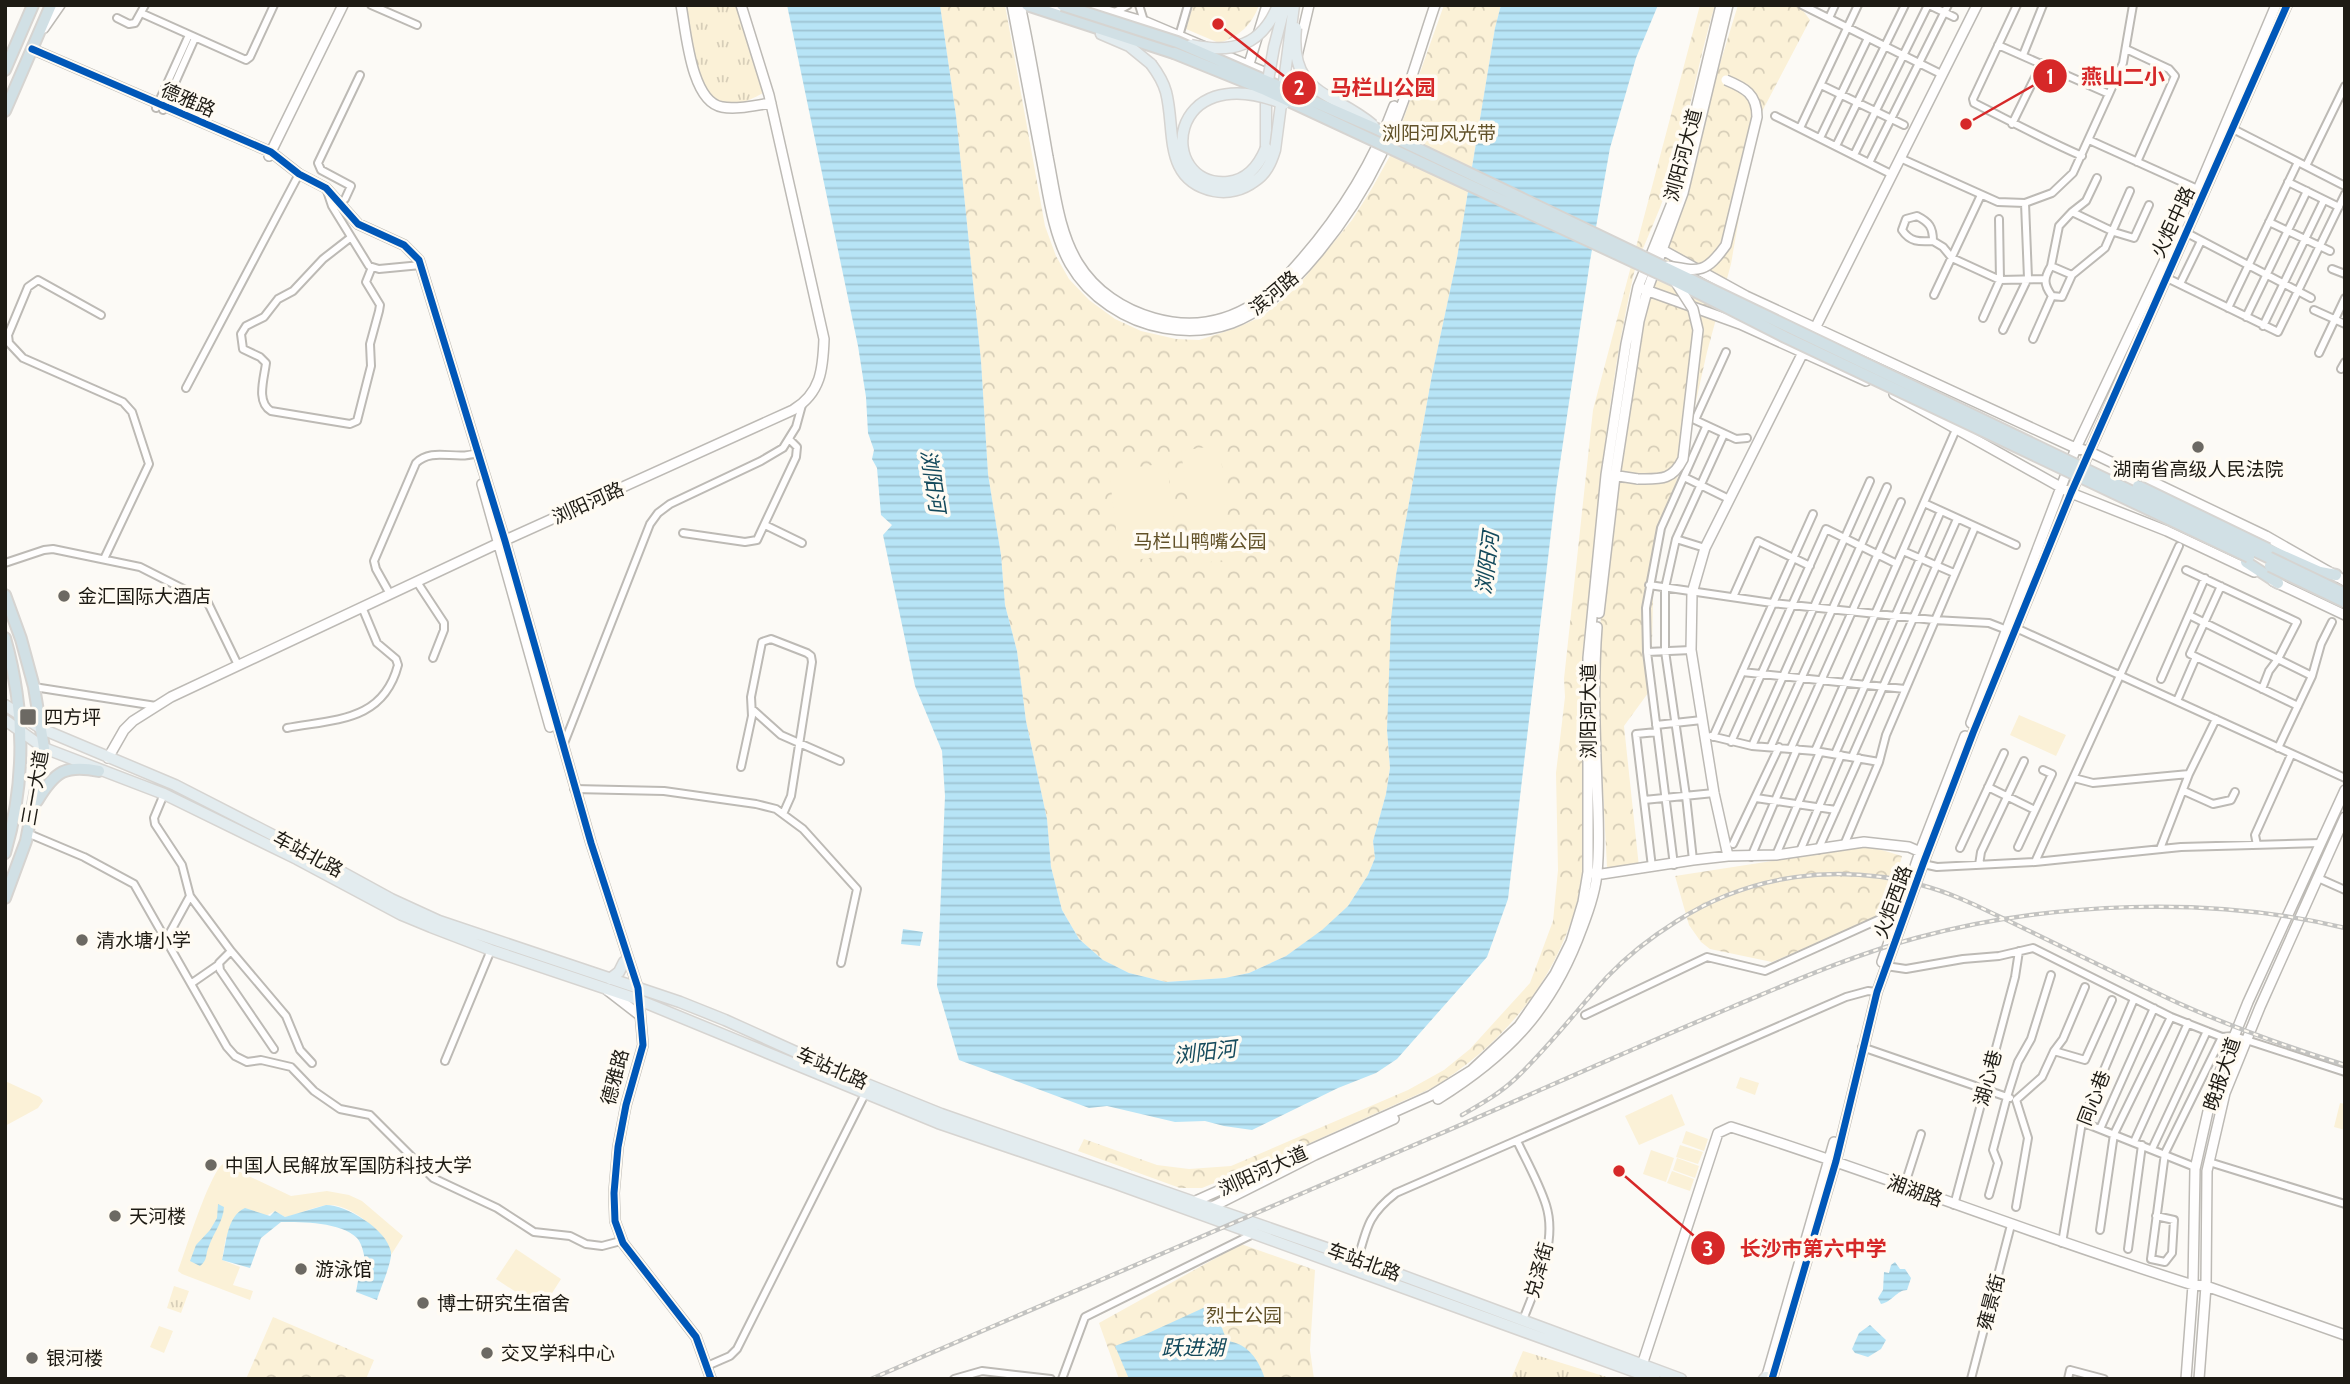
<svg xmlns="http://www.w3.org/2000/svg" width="2350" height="1384" font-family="Cabin,'Noto Sans SC',sans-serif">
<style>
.grass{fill:url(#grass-tufts)}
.park{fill:url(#park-crowns)}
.garden{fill:#fbf1d7}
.water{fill:url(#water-rules)}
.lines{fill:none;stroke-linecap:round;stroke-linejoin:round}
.street-casing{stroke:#bdbab5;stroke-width:10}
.secondary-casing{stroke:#bdbab5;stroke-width:12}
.primary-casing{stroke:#d6d4d1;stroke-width:13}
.highway-casing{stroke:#d6d4d1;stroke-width:14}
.street{stroke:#fffefe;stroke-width:6}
.secondary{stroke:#fffefe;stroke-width:9}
.primary{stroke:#e3ecef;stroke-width:10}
.highway{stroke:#d1e0e5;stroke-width:10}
.rail-casing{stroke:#c3c3c1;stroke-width:4.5}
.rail{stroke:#fffbf3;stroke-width:2;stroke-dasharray:5;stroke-linecap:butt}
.secondary-bridge-casing{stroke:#bdbab5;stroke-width:12;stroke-linecap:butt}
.primary-bridge-casing{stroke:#d6d4d1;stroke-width:13;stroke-linecap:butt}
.highway-bridge-casing{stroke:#d6d4d1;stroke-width:14;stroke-linecap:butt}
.secondary-bridge{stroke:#fffefe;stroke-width:9}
.primary-bridge{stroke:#e3ecef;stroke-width:10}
.highway-bridge{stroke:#d1e0e5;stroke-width:10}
.cycleway-casing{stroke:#fffbf3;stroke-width:11}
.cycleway{stroke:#0057b8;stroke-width:7}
.poi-dot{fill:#6c6963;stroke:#fffbf3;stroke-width:2.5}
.labels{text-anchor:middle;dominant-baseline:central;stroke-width:7;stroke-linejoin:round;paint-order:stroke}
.street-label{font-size:19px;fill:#1e1b14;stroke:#fffbf3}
.park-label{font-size:19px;fill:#615128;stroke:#fffbf3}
.poi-label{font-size:19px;fill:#1e1b14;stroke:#fffbf3;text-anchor:start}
.water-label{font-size:21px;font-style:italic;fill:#144a5c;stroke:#fffbf3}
.leader{fill:none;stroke:#d62828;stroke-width:2.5}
.callout-dot{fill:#d62828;stroke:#fffbf3;stroke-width:2.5}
.mark-label{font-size:21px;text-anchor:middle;font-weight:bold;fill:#fff}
.callout-label{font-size:21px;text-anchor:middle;font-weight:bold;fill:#d62828;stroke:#fffbf3;stroke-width:7;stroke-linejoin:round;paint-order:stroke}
</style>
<defs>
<pattern id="grass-tufts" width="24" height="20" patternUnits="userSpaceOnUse" patternTransform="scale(1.75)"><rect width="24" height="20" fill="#fbf1d7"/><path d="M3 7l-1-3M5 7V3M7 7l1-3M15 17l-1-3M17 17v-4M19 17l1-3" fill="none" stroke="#d7ceb8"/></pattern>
<pattern id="park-crowns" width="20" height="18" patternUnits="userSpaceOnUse" patternTransform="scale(1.75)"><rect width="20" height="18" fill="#fbf1d7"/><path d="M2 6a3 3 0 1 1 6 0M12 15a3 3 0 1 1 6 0" fill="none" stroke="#d7ceb8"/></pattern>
<pattern id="water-rules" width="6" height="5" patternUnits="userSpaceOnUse" patternTransform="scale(1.75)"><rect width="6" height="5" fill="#b7e4f6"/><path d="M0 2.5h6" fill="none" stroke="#9dc3d2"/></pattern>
</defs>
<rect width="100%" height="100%" fill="#fcfaf6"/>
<path class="grass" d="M685,5H736L765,92C751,100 728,112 713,100C698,88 689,26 685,5Z
M174,1286L189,1291L181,1313L167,1308Z
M159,1326L173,1331L164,1353L150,1347Z
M1523,1351L1613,1379H1511Z"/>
<path class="park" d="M940,5H1005L1045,226L1056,256L1069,279L1089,300L1115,319L1141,331L1176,339L1199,340L1236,328L1263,316L1297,287L1352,220L1371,190L1391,154L1444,5H1501L1495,28L1457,258L1432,375L1396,575L1387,730L1390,768L1386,794L1373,841L1375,858L1368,875L1348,906L1323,930L1286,956L1249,973L1225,978L1166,982L1129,973L1103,960L1079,939L1062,910L1051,867L1047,819L1026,721L1017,651L1005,605L1001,555L988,474L981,361L956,116Z
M1193,5H1259C1252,25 1239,37 1219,43L1186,29Z
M1700,5H1715C1698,61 1689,119 1672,174C1665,196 1656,218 1647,239C1642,251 1636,264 1633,277C1606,399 1596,527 1583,651C1578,699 1582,748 1583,796C1584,833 1586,870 1576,906C1554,984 1501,1046 1432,1088L1279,1157L1202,1188H1180L1078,1151L1084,1139L1157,1165L1189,1169L1231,1166L1408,1090L1444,1070L1470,1049L1530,983L1553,921L1558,870L1556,773L1565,697L1564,679L1593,410Z
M1738,5H1799L1810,20L1755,125L1731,264L1707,352L1683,459L1654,556L1651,689L1624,726L1639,867H1607L1596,657L1639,321L1693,177L1715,80Z
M1868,846L1902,856L1886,913L1772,962L1710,949L1701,942L1689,925L1675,876Z
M1241,1244L1315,1270L1310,1350L1314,1379H1119L1099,1323Z
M273,1317L374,1360L366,1379H246Z"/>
<path class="garden" d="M1219,445L1227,501L1224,502L1233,559L1195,564L1187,508L1209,504L1189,507L1181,451Z
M1167,463L1178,554L1120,562L1109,471Z
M2019,715L2066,735L2056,756L2010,735Z
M1740,1077L1759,1083L1755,1095L1736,1088Z
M5,1081L40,1097L43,1101L38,1108L5,1126Z
M1672,1094L1685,1125L1639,1145L1625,1116Z
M2340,1103L2345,1104V1130L2334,1127Z
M1686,1131L1708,1139L1704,1151L1682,1143Z
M1680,1145L1703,1152L1698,1164L1676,1157Z
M1651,1150L1674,1158L1666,1182L1643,1174Z
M1677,1158L1699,1166L1695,1178L1673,1170Z
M223,1164L291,1196L327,1191L349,1195L362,1201L403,1236L391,1255C386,1233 351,1204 329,1205C314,1206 300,1214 285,1217L275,1211L226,1237L222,1260L240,1267L233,1285L253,1291L250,1300L182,1274L178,1271C185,1252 210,1172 223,1164Z
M1672,1171L1694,1179L1690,1191L1667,1183Z
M516,1249L561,1279L542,1309L496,1279Z"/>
<path class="water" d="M787,5H940L956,116L981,361L988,474L1001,555L1005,605L1017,651L1026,721L1047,819L1051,867L1062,910L1079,939L1103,960L1129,973L1166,982L1225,978L1249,973L1286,956L1322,930L1348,906L1368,875L1375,858L1373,841L1386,794L1390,768L1387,730L1391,619L1396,575L1432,375L1457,258L1495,28L1501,5H1658L1636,58L1610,148L1590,261L1556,490L1508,899L1487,957L1397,1059L1376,1073L1338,1088L1252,1130L1224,1126L1205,1121L1175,1122L1107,1106L1089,1108L959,1060L937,986L945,796L942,751L915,686L883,535L892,525L881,515L877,468L872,459L874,450L868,433L866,397L858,346Z
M903,929L923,932L920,946L901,944Z
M218,1204L224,1207C223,1222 214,1232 209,1246C205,1255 208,1260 200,1266L190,1261L196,1245L210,1230L217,1218Z
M326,1205C346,1205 387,1229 391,1252C392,1263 380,1289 377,1300L356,1292L358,1281L366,1265C364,1256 363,1245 357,1238C341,1222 302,1222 281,1222L261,1238L250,1268L222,1260C227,1242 226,1217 245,1208L270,1216L275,1211L285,1217Z
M1895,1262L1900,1269H1905L1911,1278L1907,1290C1897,1290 1892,1302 1881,1304L1878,1298L1883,1290L1884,1272L1889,1273L1891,1265Z
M1212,1304C1221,1316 1220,1329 1228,1341C1248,1344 1259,1360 1265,1379H1129L1115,1346L1144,1335Z
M1870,1325L1886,1340L1881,1349L1868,1357L1855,1353L1852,1349L1859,1333Z"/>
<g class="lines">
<defs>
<path id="street" d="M371,5L417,25
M1139,5L1144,21
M1802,5L1941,74
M1929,5L1954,17
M2017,5L1973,99L1974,103C2010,121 2045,140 2082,156
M1115,12L1128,5
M141,13L246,60L250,57L274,5
M117,18L129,24L135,23L145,5
M1829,18L1835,5
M1179,36L1188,5
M1998,45L2109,94
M2126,49L2169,69L2175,76L2137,162
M2023,55L2043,5
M1821,85L1904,125
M156,108L189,35
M163,110L195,38
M1775,116L1891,174
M2012,124L2042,63
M1800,128L1858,5
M2233,129L2345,186
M1820,138L1868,38
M2089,140L2202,191
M1836,146L1905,5
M1854,155L1928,5
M1900,158L1998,202L2025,203L2052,193L2073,173L2109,94L2123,63L2133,5
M1869,163L1948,5
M2306,166L2345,86
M2288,182L2339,207
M326,188L332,206L369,266L379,269L421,265
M336,206L345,199L351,186L321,170L318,163L360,75
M2072,212L2114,232L2134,238L2149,205
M2269,222L2330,251
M2185,232L2311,298
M350,238L323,259L293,291L278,299L264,317L246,326L241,334L243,349L260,357L266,363C264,379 256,402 271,411L350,424L357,421L371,366L370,344L379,311L380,305L366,282L372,267
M1933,241C1919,242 1910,242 1902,230L1906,219L1917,216C1929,222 1933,227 1933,241L1943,247L1952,258L2000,280L2044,279
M2051,266L2059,226L2072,212L2086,201L2097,178
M2332,269L2345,274
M2165,277L2278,332L2345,194
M2180,284L2201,241
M1934,295L1981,195
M2052,296C2043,284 2044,278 2051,266L2072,275L2105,248L2130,191
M2228,308L2298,162
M2314,310L2345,324
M101,315L38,280L28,287L8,335L9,343L23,358L123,402L132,412L149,464L104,559
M2246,317L2307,191
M1983,318L2000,280L1999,219
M2263,326L2324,200
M2003,330L2028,278L2025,203
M2033,339L2052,296L2062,297L2072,275
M1726,352L1695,420L1736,439L1747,438
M2319,353L2345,298
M2341,369L2345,362
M186,388L299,174
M1684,477L1729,499
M1924,503L2016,545
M765,525L802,543
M683,533L745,542L757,540L796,457L797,447L790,440
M1676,539L1705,548
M1903,551L1954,573
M5,563L44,550L53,549L140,567L207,601L238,665
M2186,570L2297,622L2278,659L2269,671L2262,689
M417,582L444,623V630L433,658
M1649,585L1772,603L1934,620L1989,623L2007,630L2016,628L2345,778
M2221,586L2190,654L2298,706
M390,594L376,569L374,561L416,463C433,446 458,462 479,452
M1733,597L1758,541L1810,566
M2189,615L2312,676
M1647,652L1691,650
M1742,672L1905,689
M2161,679L2205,578
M34,687L156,706
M2177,701L2196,657
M752,709L781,735L840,761
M1656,725L1702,720
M287,728C335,719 383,722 398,665L396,659L377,643L362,607
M1711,736L1752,746L1815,751L1879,762
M1713,737L1813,514
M1731,742L1826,529L1897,564
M563,746L650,524L658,513L670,504L761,461L783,448L796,427L802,405
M1752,746L1870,481
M1771,746L1887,487
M1791,748L1901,502
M2278,748L2312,676L2321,644L2332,622
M1815,751L1954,434
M1835,754L1941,511
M1852,757L1957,519
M741,767L752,716L751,697L762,642L771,639L807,653L811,656L812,662L791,796L783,814
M2074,778L2093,783L2189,774L2216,719
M1988,787L2035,810
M574,789L664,791L756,804L776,809L803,829L857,889L841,963
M2184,791L2213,804L2231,800L2235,792
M164,794L154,818L155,824L182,865L190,896L231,951L219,963L220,970L274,1049
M1756,798L1836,810
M1644,800L1714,793
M27,833L84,857L134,884L227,1047L235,1056L247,1062L261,1060L291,1067L314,1091L340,1109L370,1115L433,1178L497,1208L534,1232L570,1236L586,1244L602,1246L617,1242
M1733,844L1779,747
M1844,845L1879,762L1886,735L1975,527
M2257,845L2255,835L2291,755
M2018,847L2052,774L2043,770
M1960,848L2004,753
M2160,849L2189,774
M1818,850L1859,758
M1800,851L1841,755
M1776,855L1820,752
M1751,857L1797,749
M1693,860L1686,796L1665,651V588L1676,539L1724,434
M2035,862L2179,546
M1923,864L1937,867L2035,862L2181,847L2321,843
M1674,865L1647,652L1646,608L1661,528L1706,427
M1979,865L1981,852L2024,761
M1652,867L1636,734L1657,732
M2318,878L2345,890
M167,938L190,896
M231,951L286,1016L300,1050L312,1063
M1886,966L1906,969L1963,959L1999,956L2033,948L2171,1017L2222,1037L2234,1036L2345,1072
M192,983L218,965
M1585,1015L1707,957L1765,971L1900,910
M1862,1047L2010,1098
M2054,1051L2085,1060L2112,1000
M445,1061L491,950
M2082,1122L2195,1167
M2100,1129L2154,1008
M1517,1141C1527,1162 1539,1183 1546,1205C1558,1243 1536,1285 1523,1320
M2134,1142L2188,1023
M2152,1149L2207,1031
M2209,1162L2345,1204
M1904,1187L1921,1134
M1989,1195L1998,1163L1993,1150L2007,1097L2018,1062L2031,1039L2051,975
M1954,1205L2015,977L2019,951
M2016,1207L2028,1138L2016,1100L2042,1077L2054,1051L2063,1039L2085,987
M2156,1216L2174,1220L2172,1253L2165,1262L2151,1259L2165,1153L2222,1037
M2100,1230L2114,1134L2171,1017
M2062,1243L2082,1122L2134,999
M2128,1249L2142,1145
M1358,1259C1367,1226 1369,1214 1396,1193L1846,997L1868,991L1877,992
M707,1366L730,1356L737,1349L865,1094
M954,1379L982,1371L1051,1379
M1062,1379L1085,1317L1253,1234
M1971,1379L2011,1225
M2068,1379L2070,1370L2104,1379"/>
<path id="secondary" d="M681,5C686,31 691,102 722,107C737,110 756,105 771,103
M1012,5C1022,56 1031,106 1041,157C1048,192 1052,232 1070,264C1089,297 1126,322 1164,328C1186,332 1210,331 1232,323C1292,301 1354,211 1381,155C1404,108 1418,55 1435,5
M1020,5C1031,55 1039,106 1048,157C1055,192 1059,232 1078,263C1095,291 1124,310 1154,318C1189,328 1224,323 1255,303C1273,292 1288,275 1301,260C1341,214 1373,163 1394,106
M1044,5L1070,13
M1086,5L1146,22L1323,97
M44,28L60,5
M1153,39L1202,58
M32,49L271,152L299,174L326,188L358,224L404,245L419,260L505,541L591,843L638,988L643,1045L626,1105L618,1147L614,1193L615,1221L623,1243L696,1337L711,1379
M1249,64L1267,5
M1291,82L1309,5
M269,156L343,5
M2197,192L2276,5
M1657,247L1746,296L2071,446L2090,452L2266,536L2345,581
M1643,289L1740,324L1866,381
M1894,394L2071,493L2167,531L2254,572
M1612,475L1638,479
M482,484L550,727
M2273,581L2345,615
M1599,613L1615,476L1639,321L1647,291L1683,193L1728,5
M1971,723L2076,448L2179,230
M108,758L124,730L133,721L171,697L499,543L793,410C821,393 823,369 824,339L769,95L741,5
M1728,856L1714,793L1691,650L1692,593L1705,548L1977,5
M1593,873L1602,874L1693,860L1728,856L1776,855L1864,842L1909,847L1925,854
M1882,962L1920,852L1965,736
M607,990L638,1014
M1438,1099C1510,1054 1553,1008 1582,928C1589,910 1596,890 1597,872C1600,844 1598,815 1597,786C1595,733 1593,680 1597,627
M1191,1203L1430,1096L1472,1070L1519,1026L1555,974L1571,942L1583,902L1588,872V658L1606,475L1626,344L1638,287L1676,193L1721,5
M1208,1209L1315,1155L1394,1119
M1642,1365L1718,1133L1731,1127C1886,1176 2038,1237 2193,1285L2206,1286L2345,1335
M1766,1379L1834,1142
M1772,1379L1836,1161L1877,992L1923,864L1973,733L2071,493L2287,5
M2186,1379L2193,1285L2195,1169L2213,1089L2248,1002L2345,790
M2199,1379L2206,1286L2207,1171L2225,1093L2260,1007L2345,817"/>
<path id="primary" d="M1101,34L1129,46L1151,64
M1266,148V102
M5,705L42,729L175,785L296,847L391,899L439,921L680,1002L725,1020L869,1085L941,1114L1355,1258L1681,1379
M5,720L44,748L164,794L297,859L402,915L431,927L491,950L634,998L938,1123L1117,1184L1655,1379
M610,979L619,972L624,962
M1764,1379L1766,1377"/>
<path id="highway" d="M1027,5L1174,53
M5,70L33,5
M5,111L51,5
M2268,549L2320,572L2336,575
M2246,562L2278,583
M5,595L21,639L34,687L44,748L26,841L5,898
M5,638C25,709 26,781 5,853
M37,801C55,771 66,764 99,771"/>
</defs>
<use href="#street" class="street-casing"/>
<use href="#secondary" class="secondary-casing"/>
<use href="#primary" class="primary-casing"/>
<use href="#highway" class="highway-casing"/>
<use href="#street" class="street"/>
<use href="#secondary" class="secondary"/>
<use href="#primary" class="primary"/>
<use href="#highway" class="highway"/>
<defs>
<path id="rail" d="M1462,1115C1481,1104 1499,1094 1515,1079C1548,1048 1576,1011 1607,977C1627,956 1653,936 1677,921C1750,874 1838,863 1921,885C1956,894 1987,911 2019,926C2071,951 2123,977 2176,1002C2231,1027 2288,1047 2345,1065
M871,1379C1059,1297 1247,1218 1435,1136C1534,1093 1632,1049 1732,1007C1792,982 1853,955 1916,938C2048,902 2211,895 2345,928"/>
</defs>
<use href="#rail" class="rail-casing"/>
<use href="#rail" class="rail"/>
<defs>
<path id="secondary-bridge" d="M1668,266C1700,272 1706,273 1726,245L1757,117C1757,94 1745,88 1726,80
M1638,479C1660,479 1672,481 1683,459L1698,330L1693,309L1675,281"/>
<path id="primary-bridge" d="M1296,28C1289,96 1333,91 1373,125
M1191,45C1232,54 1262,46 1278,5
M1151,64C1157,72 1163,81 1166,92C1176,130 1162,180 1214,191C1228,194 1243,190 1255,181C1266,174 1271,163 1275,150L1294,5
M1267,86L1274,47L1285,5
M1266,148C1259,165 1248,180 1228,182C1156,188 1165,56 1284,104"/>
<path id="highway-bridge" d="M1062,5L1177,42L1379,130L2345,594
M1174,53L1263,89L1675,281L1785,337L2249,557
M2138,486L2268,549
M2270,566L2345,602"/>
</defs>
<use href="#secondary-bridge" class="secondary-bridge-casing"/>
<use href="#primary-bridge" class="primary-bridge-casing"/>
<use href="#highway-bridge" class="highway-bridge-casing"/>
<use href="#secondary-bridge" class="secondary-bridge"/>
<use href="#primary-bridge" class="primary-bridge"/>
<use href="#highway-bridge" class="highway-bridge"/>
<defs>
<path id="cycleway" d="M32,49L271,152L299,174L326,188L358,224L404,245L419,260L505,541L591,843L638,988L643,1045L626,1105L618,1147L614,1193L615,1221L623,1243L696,1337L711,1379
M1772,1379L1836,1161L1877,992L1923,864L1973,733L2071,493L2287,5"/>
</defs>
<use href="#cycleway" class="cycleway-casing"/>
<use href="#cycleway" class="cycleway"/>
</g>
<g class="poi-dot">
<circle cx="2198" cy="447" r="7"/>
<circle cx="64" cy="596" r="7"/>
<rect x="19" y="708" width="18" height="18" rx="3.5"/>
<circle cx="82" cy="940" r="7"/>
<circle cx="211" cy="1165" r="7"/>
<circle cx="115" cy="1216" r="7"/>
<circle cx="301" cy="1269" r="7"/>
<circle cx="423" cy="1303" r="7"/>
<circle cx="487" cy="1353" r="7"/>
<circle cx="32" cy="1358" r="7"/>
</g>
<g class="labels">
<g class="street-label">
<text transform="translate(188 100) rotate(23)">德雅路</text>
<text transform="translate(1683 155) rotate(-75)">浏阳河大道</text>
<text transform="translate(2173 222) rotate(-65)">火炬中路</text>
<text transform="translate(1274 293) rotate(-40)">滨河路</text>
<text transform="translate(588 503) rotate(-24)">浏阳河路</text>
<text transform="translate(1588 711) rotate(-90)">浏阳河大道</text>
<text transform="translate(35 788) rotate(-80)">三一大道</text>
<text transform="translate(308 854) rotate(28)">车站北路</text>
<text transform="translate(1893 902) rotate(-70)">火炬西路</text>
<text transform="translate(832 1068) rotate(24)">车站北路</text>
<text transform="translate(2222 1074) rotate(-71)">晚报大道</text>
<text transform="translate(615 1077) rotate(-75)">德雅路</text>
<text transform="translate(1988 1078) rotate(-75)">湖心巷</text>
<text transform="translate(2094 1098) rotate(-69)">同心巷</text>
<text transform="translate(1263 1171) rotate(-24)">浏阳河大道</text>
<text transform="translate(1915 1191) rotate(20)">湘湖路</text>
<text transform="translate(1364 1262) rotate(20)">车站北路</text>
<text transform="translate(1539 1270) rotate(-74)">兑泽街</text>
<text transform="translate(1991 1302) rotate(-75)">雍景街</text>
</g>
<g class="park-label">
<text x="1439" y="133">浏阳河风光带</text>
<text x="1200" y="541">马栏山鸭嘴公园</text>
<text x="1244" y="1315">烈士公园</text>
</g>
<g class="poi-label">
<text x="2198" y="469" text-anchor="middle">湖南省高级人民法院</text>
<text x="78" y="596">金汇国际大酒店</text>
<text x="44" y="717">四方坪</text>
<text x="96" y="940">清水塘小学</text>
<text x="225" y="1165">中国人民解放军国防科技大学</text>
<text x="129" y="1216">天河楼</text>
<text x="315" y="1269">游泳馆</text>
<text x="437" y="1303">博士研究生宿舍</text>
<text x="501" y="1353">交叉学科中心</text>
<text x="46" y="1358">银河楼</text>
</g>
<g class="water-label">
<text transform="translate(933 481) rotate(81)">浏阳河</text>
<text transform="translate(1487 563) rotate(-83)">浏阳河</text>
<text transform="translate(1205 1052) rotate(-7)">浏阳河</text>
<text x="1193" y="1347">跃进湖</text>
</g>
</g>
<path class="leader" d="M1966 124L2050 76M1218 24L1299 88M1619 1171L1708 1248"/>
<g class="callout-dot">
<circle cx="1966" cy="124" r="7"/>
<circle cx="1218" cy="24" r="7"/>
<circle cx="1619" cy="1171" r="7"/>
<circle cx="2050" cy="76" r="18"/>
<circle cx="1299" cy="88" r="18"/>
<circle cx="1708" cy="1248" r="18"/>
</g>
<g class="mark-label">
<text x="2050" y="84">1</text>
<text x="1299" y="95">2</text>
<text x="1708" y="1256">3</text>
</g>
<g class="callout-label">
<text x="2123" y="84">燕山二小</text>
<text x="1383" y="95">马栏山公园</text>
<text x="1813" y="1256">长沙市第六中学</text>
</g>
<rect width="2350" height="1384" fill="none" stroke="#1e1b14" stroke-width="14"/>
</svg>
